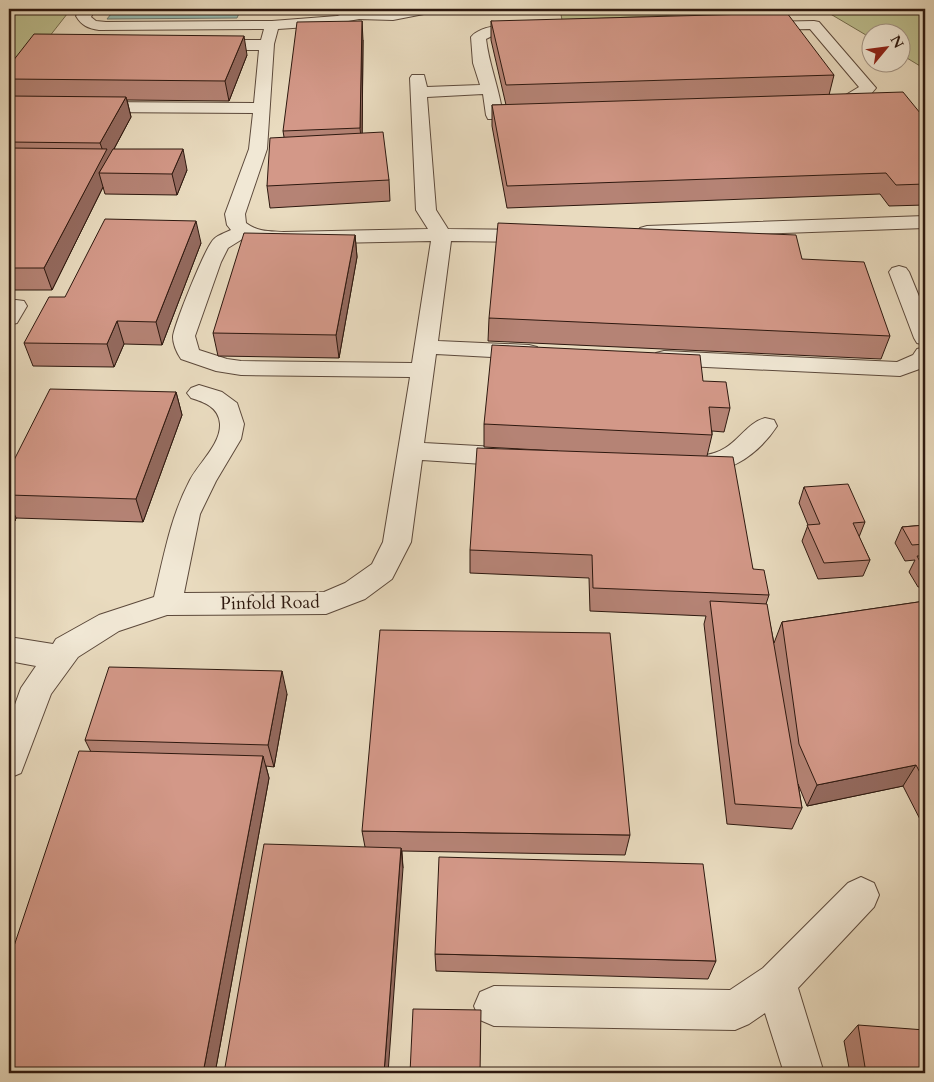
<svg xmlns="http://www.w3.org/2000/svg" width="934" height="1082" font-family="Cardo,serif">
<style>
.green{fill:#bcbe8e;stroke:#746b4e}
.water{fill:#97bbb1;stroke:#6d7a70}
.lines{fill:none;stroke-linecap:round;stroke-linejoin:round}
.shore{stroke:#626a60;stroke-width:1}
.minor-casing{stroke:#5c493b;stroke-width:2}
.minor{fill:#f1e8d5;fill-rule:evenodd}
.wall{fill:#b58375;stroke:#2d180f}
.shaded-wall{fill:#946a5f;stroke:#2d180f}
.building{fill:#d39888;stroke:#2d180f}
.labels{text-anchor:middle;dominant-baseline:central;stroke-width:4;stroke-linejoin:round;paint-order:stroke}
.street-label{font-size:18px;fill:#2d180f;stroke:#f1e8d5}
</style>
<rect width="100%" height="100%" fill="#e9dbbf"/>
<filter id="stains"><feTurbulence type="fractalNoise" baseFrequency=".004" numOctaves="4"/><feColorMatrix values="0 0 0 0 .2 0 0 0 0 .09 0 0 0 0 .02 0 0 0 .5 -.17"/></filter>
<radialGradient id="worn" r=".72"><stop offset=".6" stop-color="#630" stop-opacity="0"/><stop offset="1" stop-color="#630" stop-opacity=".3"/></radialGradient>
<path class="green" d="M9,9H71L9,88Z
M560,9H818L562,20Z
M822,9H925V69L902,55V32H872L871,38Z"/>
<path class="water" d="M115,9H241L237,18L107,19Z"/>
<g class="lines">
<path class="shore" d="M119,9L121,14L232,13L235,9"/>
<defs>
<path id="minor" d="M81,9H95L91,17L96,21L106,22L272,21L337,16L358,9L393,12L408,9H436L434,12L393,20L359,19L322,26L278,29L274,44L267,149L245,214L246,223C258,232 269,231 284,232L428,229L416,210L410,78L412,75H424L427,87L480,85L473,63L471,37C481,24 519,22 534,26L536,29L534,32L496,34L486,39C489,64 498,85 502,110L529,111L531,115L529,119H488L486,115L483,94L427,97L436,210L448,229L534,230L541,232L544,236L541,240L534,242L451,241L438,341L529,345L537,347L540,352L537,357L529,359L436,354L424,443L514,448L523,451L527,457L523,463L514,466L422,460L411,542L392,579L365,599L326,614L167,615L119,631L78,657L51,694L21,773L9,778V721L21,688L36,666L9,661V637L53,644L56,639L99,615L154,597C164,556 170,518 190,480C199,463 221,444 220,424C219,407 204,402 191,398L187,393L191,388L199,385L222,392L237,403L244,424L241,439L216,481L200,514L184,593L324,592L345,583L372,564L383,542L410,377L241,375L216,371L181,359C177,353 173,344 173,337C173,328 206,245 214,239C218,235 225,233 231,230L227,225L225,214L249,149L253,113L93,112L87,111L85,107L87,103L93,102L254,103L259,50H207L202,48L199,45L202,42L207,40H261L264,29L99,30C88,28 82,26 76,16ZM244,238L259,243L284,244L431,241L412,363L241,361L227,359L199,350L195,336L221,262L228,248Z
M814,21L819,22L876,88C864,105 838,110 819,106L817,102L819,98L844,96L859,87L810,29L759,30L754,29L752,26L754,23L759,22Z
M925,216V228L647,238L640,236L637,232L640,228L647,226Z
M899,266L906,268L909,272L925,311V345L917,343L914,338L889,272L892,268Z
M16,300L24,301L27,306L17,323L9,325V301Z
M925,347V367L900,376L664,365L656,363L653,358L656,353L664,351L897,362L913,355L917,349Z
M765,418L774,420L777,426C759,454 722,481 687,471L683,465L687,459C700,455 713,456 725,448C739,440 749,422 765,418Z
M861,877L874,883L879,895L874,907L798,988L824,1073H784L765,1013L749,1024L735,1030L494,1026L480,1020L474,1006L480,992L494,986L730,990L763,968L848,883Z"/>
</defs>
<use href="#minor" class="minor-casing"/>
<use href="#minor" class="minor"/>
</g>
<path class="wall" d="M491,21L834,75L829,95L925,119V205L889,206L880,194L507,208L492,126V105H506L491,40Z
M363,40L362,133L389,180L390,201L270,208L267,186L284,137L283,131Z
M247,55L229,101L127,100L131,117L114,149L187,170L177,195L105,194L103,187L52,290H9V66Z
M355,235L357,257L339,358L218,356L213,333Z
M201,243L162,345L124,344L114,367L33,366L24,343L65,297Z
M802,259L890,336L881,359L488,341L489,318Z
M703,381L730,408L724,432L712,431V435L707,456L753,569L769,595L766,604L774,643L782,622L925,601V829L903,786L807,806L798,784L802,808L792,829L727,824L704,624L706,616L590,611L589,578L470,573V550L558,451L484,447V424Z
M176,392L182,415L143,522L16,518L15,521H9V462H13Z
M804,487L865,522L859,537L870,560L863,576L818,579L802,541L808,525L799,503Z
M925,525V587H918L909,572L915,560L905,561L895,543L902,527Z
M287,694L274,767L266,766L269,778L215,1073H9L91,752L85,740Z
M362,831L630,835L625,855L402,851L403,868L365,847Z
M435,954L716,961L708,979L436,971Z
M858,1025L925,1073H850L844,1041Z"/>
<path class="shaded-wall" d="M362,21L363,40L362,149L360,128Z
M244,36L247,55L229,101L225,81Z
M126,97L131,117L109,158L99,173L103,187L52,290L44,268L104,154L100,143Z
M183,149L187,170L177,195L172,174Z
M196,221L201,243L162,345L156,322Z
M355,235L357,257L339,358L336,335Z
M117,321L124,344L114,367L107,344Z
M176,392L182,415L143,522L136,499Z
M9,501L16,518L15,521L9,508Z
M282,671L287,694L274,767L268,745Z
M263,756L269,778L215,1073H203Z
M916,765L903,786L807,806L817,785Z
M401,848L403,868L388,1073H384Z"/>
<path class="building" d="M787,13L834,75L506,85L491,21Z
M362,21L360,128L283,131L297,22Z
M34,34L244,36L225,81L9,79V66Z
M903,92L925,119V184L896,185L886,173L507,186L492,105Z
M9,96L126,97L100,143L9,142Z
M383,132L389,180L267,186L270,138Z
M9,148L107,149L44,268H9Z
M113,149H183L172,174L99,173Z
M105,219L196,221L156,322L117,321L107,344L24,343L49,297H65Z
M498,223L796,235L802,259L864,262L890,336L489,318Z
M244,233L355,235L336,335L213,333Z
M492,345L700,355L703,381L726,382L730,408L709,407L712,435L484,424Z
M50,389L176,392L136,499L9,495V462H13Z
M477,448L733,457L753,569L764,570L769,595L593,588L592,555L470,550Z
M848,484L865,522L853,523L870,560L824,563L807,525L820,524L804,487Z
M925,525V544L912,545L902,527Z
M917,556H925V571Z
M710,601L767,604L802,808L735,804Z
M925,601V782L916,765L817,785L799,744L782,622Z
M380,630L610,633L630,835L362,831Z
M109,667L282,671L268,745L85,740Z
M79,751L263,756L203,1073H9V961Z
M264,844L401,848L384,1073H224Z
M439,857L703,864L716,961L435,954Z
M413,1009L481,1010L480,1073H410Z
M858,1025L925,1030V1073H866Z"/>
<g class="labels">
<g class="street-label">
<text transform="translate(270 603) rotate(-1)">Pinfold Road</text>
</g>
</g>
<rect width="934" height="1082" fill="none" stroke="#e9dbbf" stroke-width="30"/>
<rect x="10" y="10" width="914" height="1062" fill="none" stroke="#2d180f" stroke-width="2.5"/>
<rect x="15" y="15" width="904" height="1052" fill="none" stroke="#2d180f"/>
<g transform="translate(886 48) rotate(61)"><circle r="24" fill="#f1e8d5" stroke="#a39586"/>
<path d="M0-4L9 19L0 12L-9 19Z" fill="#8f2418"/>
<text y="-8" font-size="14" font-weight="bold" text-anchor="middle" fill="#2d180f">N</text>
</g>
<rect width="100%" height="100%" filter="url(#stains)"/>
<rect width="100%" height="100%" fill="url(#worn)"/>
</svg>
